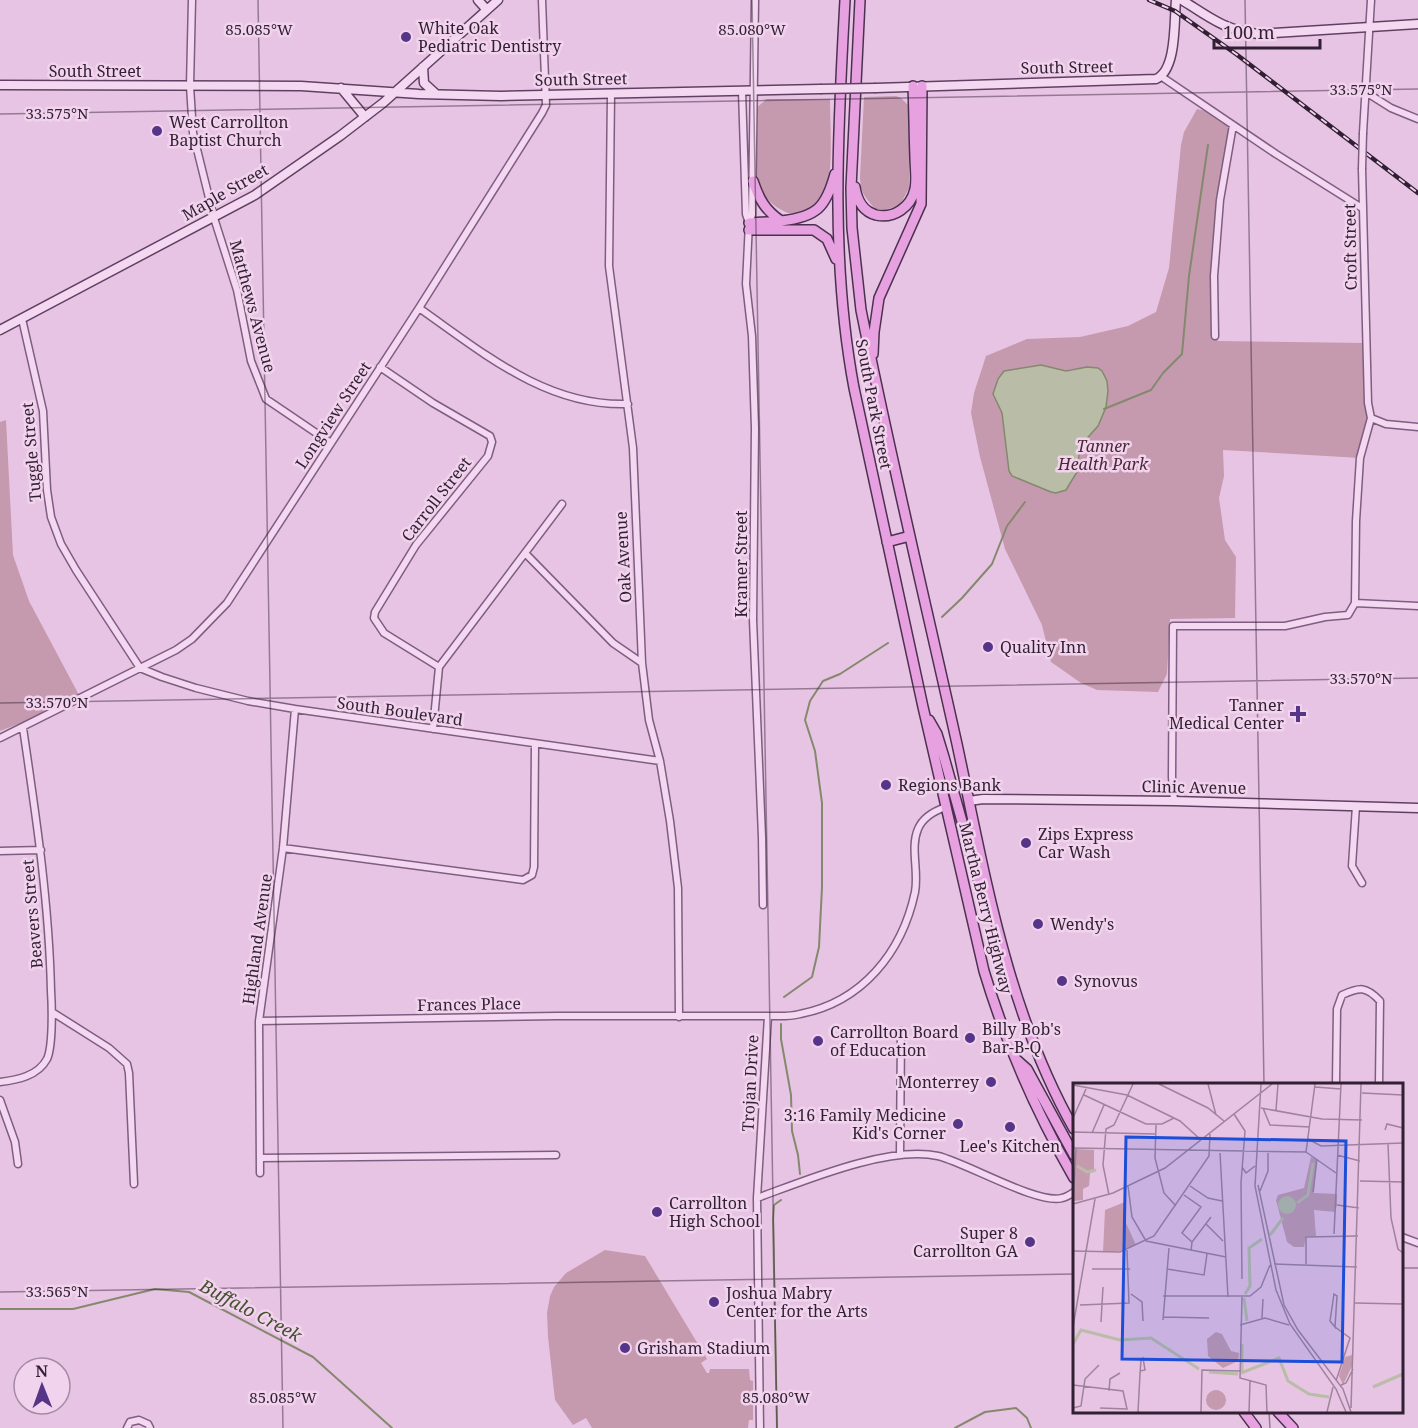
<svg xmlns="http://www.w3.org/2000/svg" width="1418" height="1428" font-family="'Noto Serif',serif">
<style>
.green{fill:#c59aae}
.water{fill:#b9bca6;stroke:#84896e;stroke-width:1.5}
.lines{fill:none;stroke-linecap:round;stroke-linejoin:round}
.stream{stroke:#84896e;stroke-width:2}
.street-casing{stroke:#7f5d81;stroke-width:9}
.secondary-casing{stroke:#604062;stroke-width:11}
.primary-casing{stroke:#4b314f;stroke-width:12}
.street{stroke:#f4d7f1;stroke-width:6}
.secondary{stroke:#f4d7f1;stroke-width:8}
.primary{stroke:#e7a1e0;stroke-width:9}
.rail-casing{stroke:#311f33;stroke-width:4.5}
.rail{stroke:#f1d3ed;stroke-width:2;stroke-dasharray:7;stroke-linecap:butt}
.street-bridge-casing{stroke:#7f5d81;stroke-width:9;stroke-linecap:butt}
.secondary-bridge-casing{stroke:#604062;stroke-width:11;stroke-linecap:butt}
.street-bridge{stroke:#f4d7f1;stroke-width:6}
.secondary-bridge{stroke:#f4d7f1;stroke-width:8}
.ticks{fill:none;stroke:#311f33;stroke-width:1.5;stroke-opacity:0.45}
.poi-dot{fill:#563488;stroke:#f1d3ed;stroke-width:2}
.labels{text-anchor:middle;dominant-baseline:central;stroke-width:5;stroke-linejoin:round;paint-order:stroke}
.poi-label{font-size:16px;fill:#311f33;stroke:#f1d3ed;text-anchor:start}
.street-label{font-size:16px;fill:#311f33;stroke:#f1d3ed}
.park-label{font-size:16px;font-style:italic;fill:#4c2834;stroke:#f1d3ed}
.water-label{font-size:18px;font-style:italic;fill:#455030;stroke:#f1d3ed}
.inset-river{fill:none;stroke:#b9bca6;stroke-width:3}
.inset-road{fill:none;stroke:#9f829d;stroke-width:1.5}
.view{fill:#1d4ed8;fill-opacity:0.15;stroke:#1d4ed8;stroke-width:3}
.inset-edge{fill:none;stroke:#311f33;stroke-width:3}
.ticks-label{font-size:15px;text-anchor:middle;fill:#311f33;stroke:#f1d3ed;stroke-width:5;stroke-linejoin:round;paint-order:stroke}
</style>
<rect width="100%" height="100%" fill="#e8c4e4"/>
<path class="green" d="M896,96L901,98L909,106V188L900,205L885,210L875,209C865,196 861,195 860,178L864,97Z
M767,99H830C830,121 834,180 824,196C818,208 806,215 794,214C780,213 760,196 757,182C754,160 756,131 756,108Z
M1197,109L1206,111L1233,125L1212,254L1214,306L1218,341L1366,343L1371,418L1360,458L1223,450L1224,476L1219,498L1225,540L1236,557L1235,618L1170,619L1167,674L1158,692L1097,690L1081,683L1051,662L1042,625L1005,549L980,457L971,413L974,393L986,356L1027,339L1080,337L1128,326L1156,312L1169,268L1181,145L1184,132Z
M6,420L13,555L29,601L79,695L31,719L0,731V422Z
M605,1250L645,1256L707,1359L701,1363L707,1373H709L710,1369H749L750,1380L753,1381V1420H749L748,1428H592L586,1418L573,1425L555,1400L548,1337L547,1313L550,1296L554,1287L566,1273Z"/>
<path class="water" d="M1041,365L1066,371L1087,367L1098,368L1102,371L1107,381L1108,391L1106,407L1098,426L1080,446L1077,472L1066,490L1056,493L1051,492L1012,476L1009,471L1002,413L993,394L998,379L1004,371Z"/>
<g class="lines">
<path class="stream" d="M1104,409L1151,390L1163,373L1182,354L1189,276L1208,145
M942,617L962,598L992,564L1007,526L1025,502
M784,997L812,977L819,947L822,887V803L815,751L805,720L810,701L823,681L840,674L888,643
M781,1024V1039L791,1095L792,1131L798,1155L800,1174
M0,1309H73L155,1289L189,1292L313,1357L392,1428
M777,1428L773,1219L774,1205L781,1200
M955,1428L985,1412L1016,1408L1027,1418L1031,1428"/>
<defs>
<path id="street" d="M192,0L190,86L193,133L214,218L237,290L251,361L266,399L331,443
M1162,77L1276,154L1362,208
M742,91L746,214L749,223L746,284L752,336L755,428L753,620L762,837L763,905
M1364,91L1391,108L1418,119
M611,94L609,266L633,448L642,663L649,720L660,761L670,821L678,888L679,1017
M1363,133L1371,0
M749,222L752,215L755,0
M419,308C482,352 546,407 628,404
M22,319L43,411L47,490L51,517L61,544L76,570L140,668L162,677L196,688L248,701L295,709L660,761
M1215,336L1214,276L1220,200L1233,125
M380,367L433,403L490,436L492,442L488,456L416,545L375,612L374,618L384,633L439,667
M1371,418L1386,424L1418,427
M525,553L613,643L642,663
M1355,603L1418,606
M433,729L439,667L562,504
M0,738L176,650L192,639L227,603L419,308L542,113L546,105L542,0
M1174,801L1172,777L1173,626H1285L1325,617L1348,615L1355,603L1356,521L1360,458L1371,418L1368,403L1362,169
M1356,806L1352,866L1362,883
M283,848L523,880L532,875L534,867L535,744
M0,851L41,850
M52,1012L109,1048L127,1064L129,1073L134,1184
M259,1021L557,1016H768C778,1016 789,1017 800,1014C862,1002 902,953 915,892C919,871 910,848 918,829C923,817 934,811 946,807
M0,1082C17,1080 38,1076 47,1059C53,1046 52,1006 51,991C49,902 36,816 23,728
M1336,1084L1337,1009L1342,995C1360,987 1366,986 1380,1001L1379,1084
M0,1100L15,1142L18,1164
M900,1154L901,1031
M260,1158L556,1155
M260,1173L259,1021L283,848L295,709
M757,1198C804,1181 889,1145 938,1156C967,1163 1038,1205 1062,1198C1067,1197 1071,1194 1074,1192
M1402,1237L1418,1243
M127,1428L130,1422L139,1420L148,1424L150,1428
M760,1428L757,1198L768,1016"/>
<path id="secondary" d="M478,0L487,10
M1182,0C1209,17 1224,30 1258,34L1418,24
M423,67L424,83L436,94
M0,85L301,86L419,94L501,96L820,89
M341,88L365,117
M876,88L1156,79C1177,70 1174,21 1176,0
M0,330L255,195L340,136L383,103L498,0
M969,801L983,799L1174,801L1418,808"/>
<path id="primary" d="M845,0C838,129 830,260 854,388L923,707L984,971C1006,1044 1036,1112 1074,1178
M860,0L851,188L852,228L861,310C890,455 925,600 957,744C985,875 1007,1011 1074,1129
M753,181C759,199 765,210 781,221C817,217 826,207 835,174
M855,187C857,200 862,211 876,215C894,219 911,207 915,189C917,179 915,167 915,157C914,133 914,110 913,86
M749,223L781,221
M749,230H814L827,239L836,259
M873,354L874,332L879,298L921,204L922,86
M887,542L910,536
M929,720L937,734L944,757L978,879L985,891
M1017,1060L1027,1069L1074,1155
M1244,1412L1256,1428
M1278,1412L1293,1428"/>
</defs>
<use href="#street" class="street-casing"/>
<use href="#secondary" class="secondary-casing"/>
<use href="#primary" class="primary-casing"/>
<use href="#street" class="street"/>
<use href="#secondary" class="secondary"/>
<use href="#primary" class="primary"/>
<defs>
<path id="rail" d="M1149,0L1175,11L1236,54L1418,193"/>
</defs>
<use href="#rail" class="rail-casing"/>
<use href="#rail" class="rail"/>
<defs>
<path id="street-bridge" d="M1362,169L1363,133"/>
<path id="secondary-bridge" d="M820,89L876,88"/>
</defs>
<use href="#street-bridge" class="street-bridge-casing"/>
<use href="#secondary-bridge" class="secondary-bridge-casing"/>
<use href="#street-bridge" class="street-bridge"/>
<use href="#secondary-bridge" class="secondary-bridge"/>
</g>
<path class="ticks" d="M258,0L283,1428M752,0L777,1428M1245,0L1264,1084M0,114L1418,89M0,703L1418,678M1402,1268H1418M0,1292L1074,1274M1269,1412L1270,1428"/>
<g class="poi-dot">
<circle cx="406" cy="37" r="6"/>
<circle cx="157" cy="131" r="6"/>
<circle cx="988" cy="647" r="6"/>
<path d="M1295 705h6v6h6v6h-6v6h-6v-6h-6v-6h6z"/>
<circle cx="886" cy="785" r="6"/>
<circle cx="1026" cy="843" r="6"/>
<circle cx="1038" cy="924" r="6"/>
<circle cx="1062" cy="981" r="6"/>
<circle cx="970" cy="1038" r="6"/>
<circle cx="818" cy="1041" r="6"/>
<circle cx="991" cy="1082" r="6"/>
<circle cx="958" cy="1124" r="6"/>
<circle cx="1010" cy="1127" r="6"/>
<circle cx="657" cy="1212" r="6"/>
<circle cx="1030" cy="1242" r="6"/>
<circle cx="714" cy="1302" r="6"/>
<circle cx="625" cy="1348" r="6"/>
</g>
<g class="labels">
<g class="poi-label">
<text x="418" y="28">White Oak<tspan x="418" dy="18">Pediatric Dentistry</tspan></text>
<text x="169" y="122">West Carrollton<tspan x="169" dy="18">Baptist Church</tspan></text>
<text x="1000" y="647">Quality Inn</text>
<text x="1284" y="705" text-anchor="end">Tanner<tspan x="1284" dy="18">Medical Center</tspan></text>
<text x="898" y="785">Regions Bank</text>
<text x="1038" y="834">Zips Express<tspan x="1038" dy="18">Car Wash</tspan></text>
<text x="1050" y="924">Wendy's</text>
<text x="1074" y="981">Synovus</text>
<text x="982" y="1029">Billy Bob's<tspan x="982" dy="18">Bar-B-Q</tspan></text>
<text x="830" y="1032">Carrollton Board<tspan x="830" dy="18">of Education</tspan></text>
<text x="979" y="1082" text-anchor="end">Monterrey</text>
<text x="946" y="1115" text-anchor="end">3:16 Family Medicine<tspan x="946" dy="18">Kid's Corner</tspan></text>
<text x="1010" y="1146" text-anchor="middle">Lee's Kitchen</text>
<text x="669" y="1203">Carrollton<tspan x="669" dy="18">High School</tspan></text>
<text x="1018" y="1233" text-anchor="end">Super 8<tspan x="1018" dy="18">Carrollton GA</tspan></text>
<text x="726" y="1293">Joshua Mabry<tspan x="726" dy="18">Center for the Arts</tspan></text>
<text x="637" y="1348">Grisham Stadium</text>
</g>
<g class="street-label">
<text transform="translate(1067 67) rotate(-1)">South Street</text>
<text x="95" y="71">South Street</text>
<text transform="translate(581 79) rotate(-1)">South Street</text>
<text transform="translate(225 192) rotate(-30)">Maple Street</text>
<text transform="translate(1350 247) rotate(-91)">Croft Street</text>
<text transform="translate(253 306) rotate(75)">Matthews Avenue</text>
<text transform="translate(874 404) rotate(79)">South Park Street</text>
<text transform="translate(333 415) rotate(-57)">Longview Street</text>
<text transform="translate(31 452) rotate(-95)">Tuggle Street</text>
<text transform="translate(436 499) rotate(-52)">Carroll Street</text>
<text transform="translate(623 557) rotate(-93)">Oak Avenue</text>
<text transform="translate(741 564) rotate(-90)">Kramer Street</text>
<text transform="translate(400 711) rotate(8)">South Boulevard</text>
<text transform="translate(1194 787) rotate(1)">Clinic Avenue</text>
<text transform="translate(986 908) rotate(76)">Martha Berry Highway</text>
<text transform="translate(32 914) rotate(-95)">Beavers Street</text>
<text transform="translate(257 939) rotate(-82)">Highland Avenue</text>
<text transform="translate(469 1004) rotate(-1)">Frances Place</text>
<text transform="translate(750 1083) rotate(-87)">Trojan Drive</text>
</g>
<g class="park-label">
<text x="1103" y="446">Tanner<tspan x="1103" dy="18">Health Park</tspan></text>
</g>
<g class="water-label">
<text transform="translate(251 1310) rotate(28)">Buffalo Creek</text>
</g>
</g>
<g transform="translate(1073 1083)">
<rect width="330" height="330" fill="#e8c4e4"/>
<path d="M3,66L21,67V89L17,90L16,103L10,106V117L1,118ZM238,74L244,76L241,110L264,111V122L262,129L241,127L243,153H233L231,164H221L214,159L203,117L205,112L231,105ZM52,119L53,140L63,162L47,168L30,169L32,127ZM143,249L149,251L158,268L166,270L165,278L150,285L135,273L134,256ZM279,272V283L270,302L266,293L272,274ZM133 317a10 10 0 1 1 20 0a10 10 0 1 1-20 0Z" fill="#c59aae"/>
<path d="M205 122a9 9 0 1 1 18 0a9 9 0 1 1-18 0Z" fill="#b9bca6"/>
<path class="inset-river" d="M4,83L14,89L23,87M224,120L235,112L240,80M197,152L210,135M172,211L177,203L176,165L189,156M171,215L174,238M0,261L8,247L47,257L78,255L126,286M136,289L165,291M169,289V261M168,290L206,275L215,298L236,311L256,314M300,304L330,291"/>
<path class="inset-road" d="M86,1L135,25L151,38M135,1L143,32M188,1L182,103L203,207L217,241L263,306L273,329M0,2L54,12L107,38L128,57M242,4L268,6M289,10L330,12M11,12L73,41H89L101,35M188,25L249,36L289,37M190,25L197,42L237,44M203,27L205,1M161,31L172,48L168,100L169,196M0,35L13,6M83,42L82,75L91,110L103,123M312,47L314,41L330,45M0,49L82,51M19,50L31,22M235,56L248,63L330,60M315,61L318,135L325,166L330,170M0,65L233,69M233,69L242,1M233,69L263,90M147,70L155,214M264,72L287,78M169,84L173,90L182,83M287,98L330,99M185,102L211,222L225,247L270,306L278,329M55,103L59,134L73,158L153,174M117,103L135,115L149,118M187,108L195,88V70M240,109L244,76M36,112L30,82L33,46L41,42L60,1M111,112L128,124L109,150L119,159M0,121L3,65M0,121L40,110L92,85L199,1M264,122L286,125M133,141L150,158M261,151L268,1M0,168L47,169L81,153L136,73L137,51M118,168L119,159L138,134M201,181L284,184M233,181V154L285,153M19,186H57M94,186L131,192L134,171M58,211L69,219L70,238M261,211L264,213L262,244L257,238ZM90,213H177L188,204L197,182M169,214L167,295L193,302L194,329M282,220L330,221M7,222L56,220L54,167M90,234L136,235M189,235L190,216M90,237L96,165M28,239L30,204M167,242L192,235L216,242M0,244L22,116M262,244L277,255L263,298M0,302L50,308L54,326L27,325M268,302L273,300L280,286M36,308L37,296L47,290M0,325L8,323L12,296L26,282M278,325L288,1M65,329L67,291L68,277L70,275L72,287L67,288M128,329L129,287L167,288M176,329L177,298M254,329L260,304"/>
<path class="view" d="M53,54L273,58L269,279L49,276Z"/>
<rect width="330" height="330" class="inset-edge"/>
</g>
<g class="ticks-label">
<text x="259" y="35">85.085°W</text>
<text x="752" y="35">85.080°W</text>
<text x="1361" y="95">33.575°N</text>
<text x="57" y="119">33.575°N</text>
<text x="1361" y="684">33.570°N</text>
<text x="57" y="708">33.570°N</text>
<text x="57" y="1297">33.565°N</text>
<text x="283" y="1403">85.085°W</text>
<text x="776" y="1403">85.080°W</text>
</g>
<g transform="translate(42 1386) rotate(359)"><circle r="28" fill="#f1d3ed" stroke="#a48ba3" stroke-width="1.5"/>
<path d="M0-4.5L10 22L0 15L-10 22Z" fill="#563488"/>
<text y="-9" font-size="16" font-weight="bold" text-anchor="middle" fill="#311f33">N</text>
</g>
<path d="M1214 39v9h106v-9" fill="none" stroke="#311f33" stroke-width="3"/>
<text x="1223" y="39" font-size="18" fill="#311f33" stroke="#f1d3ed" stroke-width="4.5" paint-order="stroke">100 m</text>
</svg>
